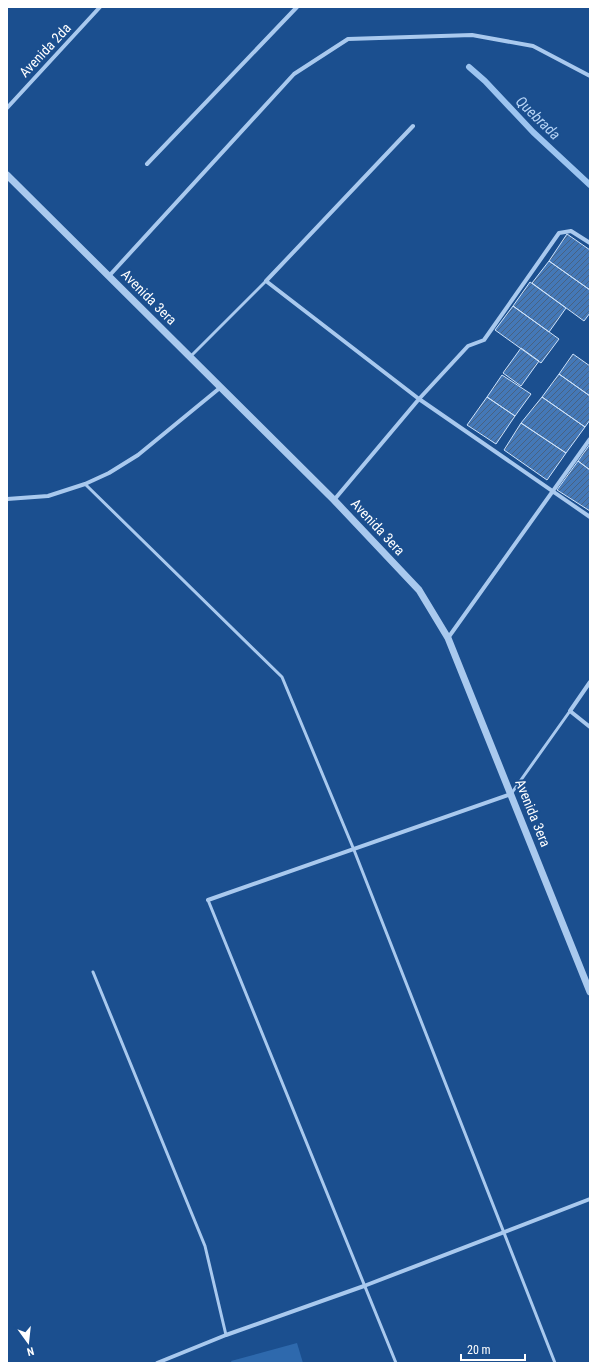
<svg xmlns="http://www.w3.org/2000/svg" width="597" height="1370" font-family="'Roboto Condensed',sans-serif">
<style>
.pitch{fill:#2e69ad}
.lines{fill:none;stroke-linecap:round;stroke-linejoin:round}
.stream{stroke:#9cc4f0;stroke-width:6}
.building{fill:url(#building-hatch);stroke:#cfe3fa}
.service{stroke:#a9c9ee;stroke-width:3}
.minor{stroke:#a9c9ee;stroke-width:4}
.tertiary{stroke:#a9c9ee;stroke-width:7}
.labels{text-anchor:middle;dominant-baseline:central;stroke-width:4;stroke-linejoin:round;paint-order:stroke}
.street-label{font-size:14px;fill:#fff;stroke:#1b4f8f}
.water-label{font-size:15px;font-style:italic;fill:#b5d3f5;stroke:#1b4f8f}
</style>
<defs>
<pattern id="building-hatch" width="6" height="6" patternUnits="userSpaceOnUse"><rect width="6" height="6" fill="#4478b7"/><path d="M-1 1l2-2M0 6l6-6M5 7l2-2" fill="none" stroke="#486282"/></pattern>
</defs>
<rect width="100%" height="100%" fill="#1b4f8f"/>
<path class="pitch" d="M297,1343L303,1363H232L231,1361Z"/>
<g class="lines">
<path class="stream" d="M469,67L485,81L533,132L590,185"/>
</g>
<path class="building" d="M567,234L590,250V290L549,261Z
M549,261L590,290V313L584,321L532,283Z
M530,282L566,308L549,332L513,306Z
M513,306L559,339L541,363L495,330Z
M521,348L539,361L521,386L503,373Z
M573,354L590,366V396L559,374Z
M559,374L590,396V420L585,427L542,397Z
M502,375L531,394L515,416L487,397Z
M487,397L515,416L496,444L467,425Z
M542,397L585,427L566,453L521,423Z
M521,423L566,453L547,480L504,450Z
M590,444V470L578,461Z
M578,461L590,470V511L557,490Z"/>
<g class="lines">
<path class="service" d="M191,356L266,281
M85,484L282,677L354,850L555,1363
M511,794L570,711
M208,900L396,1363
M93,972L205,1246L226,1335"/>
<path class="minor" d="M7,108L100,7
M413,126L266,281L419,399L590,517
M147,164L297,7
M109,276L294,74L348,39L472,35L533,46L590,76
M7,499L48,496L85,484L109,473L138,455L221,387
M334,500L419,399L468,346L484,340L559,233L571,231L590,243
M448,638L590,439
M590,682L570,711L590,727
M208,900L511,794
M157,1363L226,1335L364,1286L590,1199"/>
<path class="tertiary" d="M7,175L334,500L419,590L448,638L590,992"/>
</g>
<g class="labels">
<g class="street-label">
<text transform="translate(45 50) rotate(-47)">Avenida 2da</text>
<text transform="translate(149 297) rotate(45)">Avenida 3era</text>
<text transform="translate(378 527) rotate(47)">Avenida 3era</text>
<text transform="translate(533 813) rotate(68)">Avenida 3era</text>
</g>
<g class="water-label">
<text transform="translate(538 118) rotate(44)">Quebrada</text>
</g>
</g>
<rect width="597" height="1370" fill="none" stroke="#ffffff" stroke-width="16"/>
<g transform="translate(28 1342) rotate(165)" stroke="#1b4f8f" stroke-width="3" paint-order="stroke">
<path d="M0-3L7 15L0 10L-7 15Z" fill="#ffffff"/>
<text y="-6" font-size="11" font-weight="bold" text-anchor="middle" fill="#ffffff">N</text>
</g>
<path d="M461 1354v6h64v-6" fill="none" stroke="#ffffff" stroke-width="2"/>
<text x="467" y="1354" font-size="12" fill="#ffffff" stroke="#1b4f8f" stroke-width="3" paint-order="stroke">20 m</text>
</svg>
